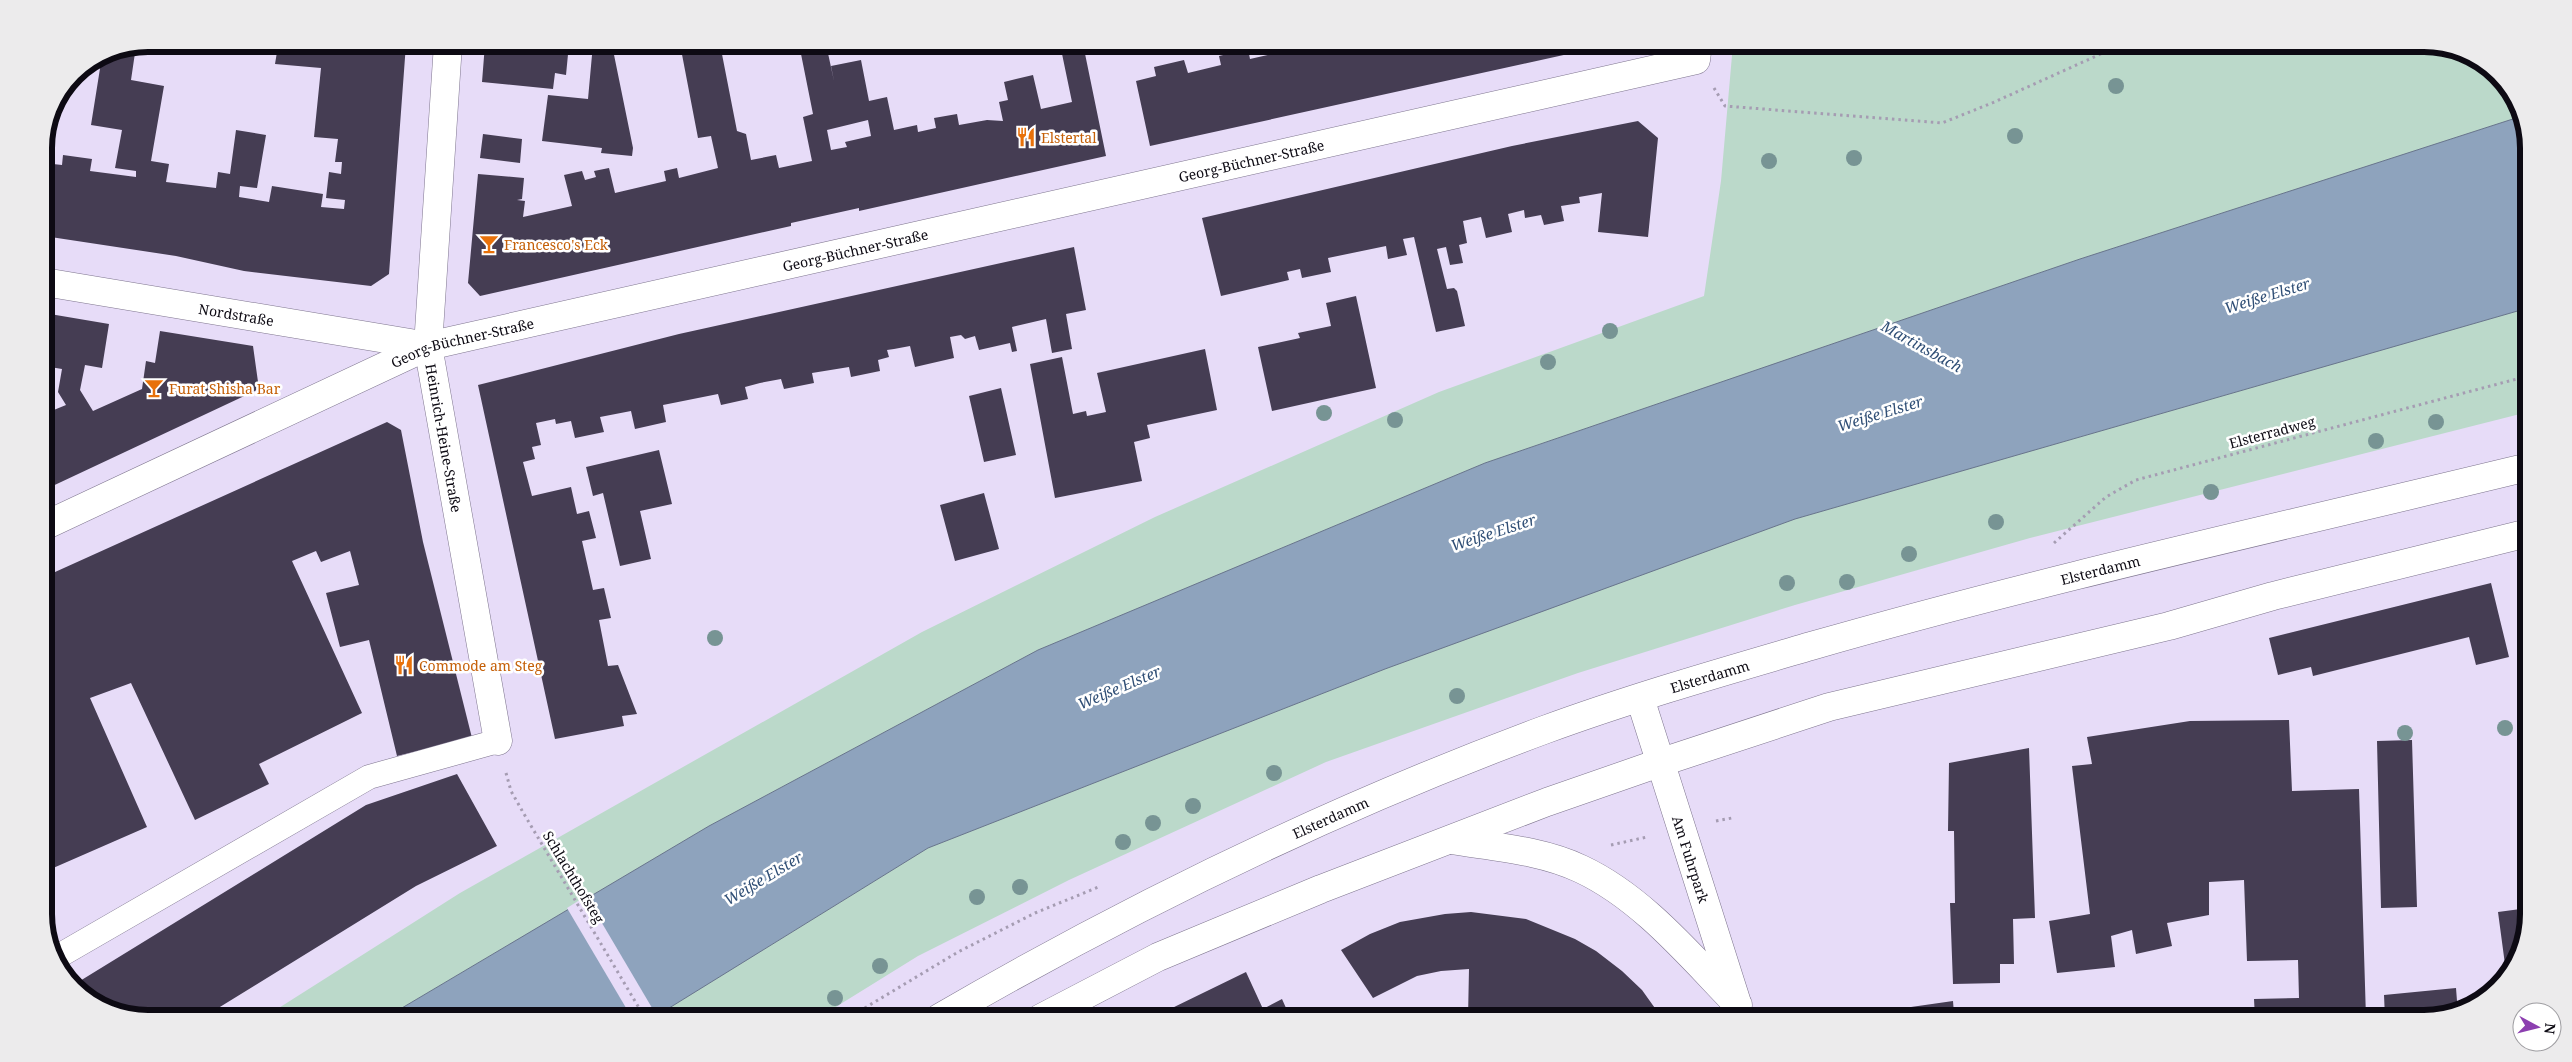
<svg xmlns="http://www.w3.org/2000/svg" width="2572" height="1062" font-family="'Noto Serif',serif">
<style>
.green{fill:#bbd9ca}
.water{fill:#8ea3bd;stroke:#67758a}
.pier{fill:#e7dcf8}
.building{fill:#453d53;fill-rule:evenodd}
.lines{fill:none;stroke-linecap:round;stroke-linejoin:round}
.lane-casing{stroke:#7e758e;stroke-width:25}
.street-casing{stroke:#7e758e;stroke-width:29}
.secondary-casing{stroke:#7e758e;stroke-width:29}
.path{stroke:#a59cb2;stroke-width:3;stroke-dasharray:2.5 4;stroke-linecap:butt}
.lane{stroke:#fff;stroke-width:24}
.street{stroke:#fff;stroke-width:28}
.secondary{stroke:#fff;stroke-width:28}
.tree{fill:#779494}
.labels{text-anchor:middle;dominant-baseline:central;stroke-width:5;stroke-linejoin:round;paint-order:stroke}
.food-label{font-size:14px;fill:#c56008;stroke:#fff;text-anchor:start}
.street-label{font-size:14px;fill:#0d0a13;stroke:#fff}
.water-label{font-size:15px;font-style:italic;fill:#304f76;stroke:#fff}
.rim{fill:none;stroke:#0d0a13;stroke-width:6}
</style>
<rect width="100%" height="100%" fill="#e7dcf8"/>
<path class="green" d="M1733,44H2424L2464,52L2507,85L2519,117L2080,259L1485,463L1038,650L709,826L385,1018H263L460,893L922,632L1155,517L1439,392L1704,296L1721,181Z
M2528,308V412L2030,538L1795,605L1578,673L1326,762L1069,880L918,956L818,1018H653L928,848L1385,669L1795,519Z"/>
<path class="water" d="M2519,117L2528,142V308L1795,519L1385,669L928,848L653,1018H385L709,826L1038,650L1485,463L2080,259Z"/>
<path class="pier" d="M586,896L658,1018H632L567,908Z"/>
<path class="building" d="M263,44H406L389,274L371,286L244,271L176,256L44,236V163L62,165L63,155L92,159L90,171L136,177V171L115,168L122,130L91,125L102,56L108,52L136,46L131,80L164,86L151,161L169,164L166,182L216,188L218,172L230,174L236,130L266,135L257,188L240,186L239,197L269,202L272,186L323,194L321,207L344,209L345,200L326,198L329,172L341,174L342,162H335L338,139L314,137L321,68L275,64L278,46Z
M485,44H569L566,75L555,73L553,89L482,82Z
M593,44L612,45L633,148L632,156L601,153L602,148L542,141L548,95L588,99Z
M680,44H720L737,131L746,134L751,160L776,155L779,168L812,161L803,117L813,114L799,44H826L834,81L831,66L861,60L869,101L887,97L894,130L917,125L918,132L936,128L934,118L957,114L959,125L987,120L1003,121L999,102L1008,100L1004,82L1033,75L1041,109L1072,102L1061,49L1083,44L1106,156L859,211V208L791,223V226L480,296L468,283L478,174L524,178L522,199L517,200L525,201L523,217L572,206L564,175L582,171L585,180L596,177L594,171L609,168L615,193L666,181L664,171L677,168L679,178L718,168L711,136L698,138ZM868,120L871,136L845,142L847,147L831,150L827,130Z
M1287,44H1609V45L1150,146L1136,81L1156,76L1154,67L1184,60L1188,73L1221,65L1219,56L1248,49L1250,59L1289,50Z
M1638,121L1658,138L1648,237L1598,232L1602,193L1579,197L1580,203L1561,206L1564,221L1544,225L1541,215L1525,218L1524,210L1508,214L1512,232L1486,238L1481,217L1463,221L1467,243L1459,245L1463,263L1450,265L1446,247L1437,249L1447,289L1454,288L1457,291L1465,326L1436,332L1414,237L1403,239L1407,255L1388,259L1386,246L1328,258L1331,272L1302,278L1300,269L1287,272L1289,280L1221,296L1202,218L1512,146Z
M483,134L522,139L520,163L480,158Z
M1074,247L1086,310L1066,314L1072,349L1052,353L1046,319L1012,327L1017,351L1012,352L1010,343L979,350L975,336L965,339L961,335L950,337L954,358L915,367L910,346L894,349L887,350L889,357L878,360L880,371L851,377L849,367L812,373L814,383L784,389L781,379L760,383L745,387L748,399L721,405L718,394L663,405L666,422L635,429L631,411L600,417L604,432L575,438L571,421L556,424L555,419L536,423L541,445L532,447L535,459L523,462L532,496L571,487L577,514L589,511L596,538L582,541L593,590L604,588L611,618L599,620L608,666L618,665L637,714L622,716L624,726L555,739L478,385L679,334Z
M1356,296L1376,388L1272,411L1258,347L1300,338L1298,333L1331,326L1326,303Z
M44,313L109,324L102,368L85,365L80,390L93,411L142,389L146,361L155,363L160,331L253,346L259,389L44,490V414L66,405L58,392L62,369L44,366Z
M1205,349L1217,410L1147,425L1150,438L1134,442L1142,481L1055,498L1030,364L1062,357L1073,414L1086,411L1087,416L1106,412L1097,373Z
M1001,388L1016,455L984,462L969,396Z
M387,422L401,430L423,542L472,738L397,756L369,640L340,647L326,593L359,585L350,551L321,562L316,551L292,561L362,713L259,764L269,784L195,820L131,683L90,698L147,827L44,872V577Z
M659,450L672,504L640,511L651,559L620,566L603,493L593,496L586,467Z
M984,493L999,549L955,561L940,505Z
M2491,583L2509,657L2476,665L2469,637L2313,676L2311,667L2278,675L2269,638Z
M2289,720L2292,791L2359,789L2366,1018H2255L2254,999L2299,998L2298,960L2247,961L2244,880L2209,882V915L2167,923L2172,946L2136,954L2132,930L2111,936L2115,967L2057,973L2049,921L2090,914L2072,766L2092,764L2087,737L2190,721Z
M2412,740L2417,907L2381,908L2377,741Z
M2029,748L2035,918L2013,919L2014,964H2000V983L1953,984L1950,903H1955L1954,831H1948L1949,763Z
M457,774L497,846L416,886L202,1018H148L108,1010L75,984L366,805Z
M2528,908L2520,954L2506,972L2498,912Z
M1471,912L1526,919L1575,939L1596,951L1622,971L1642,990L1662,1018H1468L1469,969L1441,971L1417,976L1373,998L1341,950L1370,934L1400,922L1445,914Z
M1246,972L1263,1009L1282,999L1290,1017L1172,1018L1168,1010Z
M2456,988L2457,1001L2484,998L2482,1000L2424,1018H2385L2384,995Z
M1953,1001L1954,1014L1963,1013L1964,1018H1855V1015Z"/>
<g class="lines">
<defs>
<path id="lane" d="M57,957L369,777L498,741"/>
<g id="street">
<path id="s1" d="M448,44L428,346L498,741"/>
<path id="s2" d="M44,282L428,346"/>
<path id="s3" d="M44,526L428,346L1696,60L1698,44"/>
</g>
<g id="secondary">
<path id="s4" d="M1640,698L1736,1000"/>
<path d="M1451,840C1494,847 1541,850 1581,869C1643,898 1691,957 1738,1005"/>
<path id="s5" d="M939,1018C1132,906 1333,808 1544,730C1631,698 1722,672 1811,646C2048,578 2289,525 2528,467"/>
<path d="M1041,1018L1158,957L1321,889L1547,802L1662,762L1829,707L2169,626L2273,596L2528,533"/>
</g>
</defs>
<use href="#lane" class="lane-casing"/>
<use href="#street" class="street-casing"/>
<use href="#secondary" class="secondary-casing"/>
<path class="path" d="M1714,88L1725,106L1942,123L1992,103L2123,44
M2054,543L2106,497L2136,480L2528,376
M506,773L511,791L524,814L645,1018
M1716,821L1732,818
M1611,845L1647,837
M848,1018L958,952L1035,913L1101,886"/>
<use href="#lane" class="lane"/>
<use href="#street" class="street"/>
<use href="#secondary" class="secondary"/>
</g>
<g class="tree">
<circle cx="2116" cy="86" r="8"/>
<circle cx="2015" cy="136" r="8"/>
<circle cx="1854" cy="158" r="8"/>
<circle cx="1769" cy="161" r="8"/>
<circle cx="1610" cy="331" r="8"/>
<circle cx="1548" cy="362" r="8"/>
<circle cx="1324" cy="413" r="8"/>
<circle cx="1395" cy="420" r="8"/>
<circle cx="2436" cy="422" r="8"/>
<circle cx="2376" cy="441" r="8"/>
<circle cx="2211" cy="492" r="8"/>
<circle cx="1996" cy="522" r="8"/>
<circle cx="1909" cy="554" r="8"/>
<circle cx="1847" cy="582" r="8"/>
<circle cx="1787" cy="583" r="8"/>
<circle cx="715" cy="638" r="8"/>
<circle cx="1457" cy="696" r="8"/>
<circle cx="2505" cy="728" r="8"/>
<circle cx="2405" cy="733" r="8"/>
<circle cx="1274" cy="773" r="8"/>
<circle cx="1193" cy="806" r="8"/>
<circle cx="1153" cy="823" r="8"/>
<circle cx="1123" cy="842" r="8"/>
<circle cx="1020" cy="887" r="8"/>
<circle cx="977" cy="897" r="8"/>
<circle cx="880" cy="966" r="8"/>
<circle cx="835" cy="998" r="8"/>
</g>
<defs>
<symbol id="restaurant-bare" viewBox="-9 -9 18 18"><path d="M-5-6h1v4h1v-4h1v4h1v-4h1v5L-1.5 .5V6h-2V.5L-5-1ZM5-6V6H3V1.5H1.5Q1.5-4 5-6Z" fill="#e8710a" stroke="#fff" stroke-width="2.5" paint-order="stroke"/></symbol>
<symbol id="bar-bare" viewBox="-9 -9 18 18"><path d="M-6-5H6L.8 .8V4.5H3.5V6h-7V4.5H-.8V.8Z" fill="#e8710a" stroke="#fff" stroke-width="2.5" paint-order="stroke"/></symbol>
</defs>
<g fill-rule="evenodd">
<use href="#restaurant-bare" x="1012" y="123" width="28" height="28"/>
<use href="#bar-bare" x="475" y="230" width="28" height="28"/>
<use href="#bar-bare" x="140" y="374" width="28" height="28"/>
<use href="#restaurant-bare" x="390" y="651" width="28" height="28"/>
</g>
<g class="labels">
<g class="food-label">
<text x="1041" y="137">Elstertal</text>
<text x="504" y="244">Francesco's Eck</text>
<text x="169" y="388">Furat Shisha Bar</text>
<text x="419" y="665">Commode am Steg</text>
</g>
<g class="street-label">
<text stroke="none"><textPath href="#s3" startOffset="1268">Georg-Büchner-Straße</textPath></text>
<text stroke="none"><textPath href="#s3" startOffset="862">Georg-Büchner-Straße</textPath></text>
<text stroke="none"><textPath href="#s2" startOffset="195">Nordstraße</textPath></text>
<text stroke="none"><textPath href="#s3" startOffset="458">Georg-Büchner-Straße</textPath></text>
<text transform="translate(2272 432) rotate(-15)">Elsterradweg</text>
<text stroke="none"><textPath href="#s1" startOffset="396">Heinrich-Heine-Straße</textPath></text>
<text stroke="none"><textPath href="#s5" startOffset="1250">Elsterdamm</textPath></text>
<text stroke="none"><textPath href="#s5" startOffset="845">Elsterdamm</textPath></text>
<text stroke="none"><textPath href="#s5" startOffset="440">Elsterdamm</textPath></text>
<text stroke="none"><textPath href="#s4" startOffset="169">Am Fuhrpark</textPath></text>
<text transform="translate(574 877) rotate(59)">Schlachthofsteg</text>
</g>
<g class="water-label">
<text transform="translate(2267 295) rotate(-17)">Weiße Elster</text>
<text transform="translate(1922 346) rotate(29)">Martinsbach</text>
<text transform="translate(1880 413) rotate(-17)">Weiße Elster</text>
<text transform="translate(1493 532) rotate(-18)">Weiße Elster</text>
<text transform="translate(1119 687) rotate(-23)">Weiße Elster</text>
<text transform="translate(763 878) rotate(-31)">Weiße Elster</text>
</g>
</g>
<path d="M0 0H2572V1062H0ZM148 52H2424A96 96 0 0 1 2520 148V914A96 96 0 0 1 2424 1010H148A96 96 0 0 1 52 914V148A96 96 0 0 1 148 52Z" fill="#ecebec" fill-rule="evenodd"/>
<path class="rim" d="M148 52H2424A96 96 0 0 1 2520 148V914A96 96 0 0 1 2424 1010H148A96 96 0 0 1 52 914V148A96 96 0 0 1 148 52Z"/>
<g transform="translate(2537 1027) rotate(97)"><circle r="24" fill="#ffffff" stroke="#9e9da1"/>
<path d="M0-4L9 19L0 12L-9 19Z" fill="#8c3fb0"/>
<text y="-8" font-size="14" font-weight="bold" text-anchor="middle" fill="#0d0a13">N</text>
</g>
</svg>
